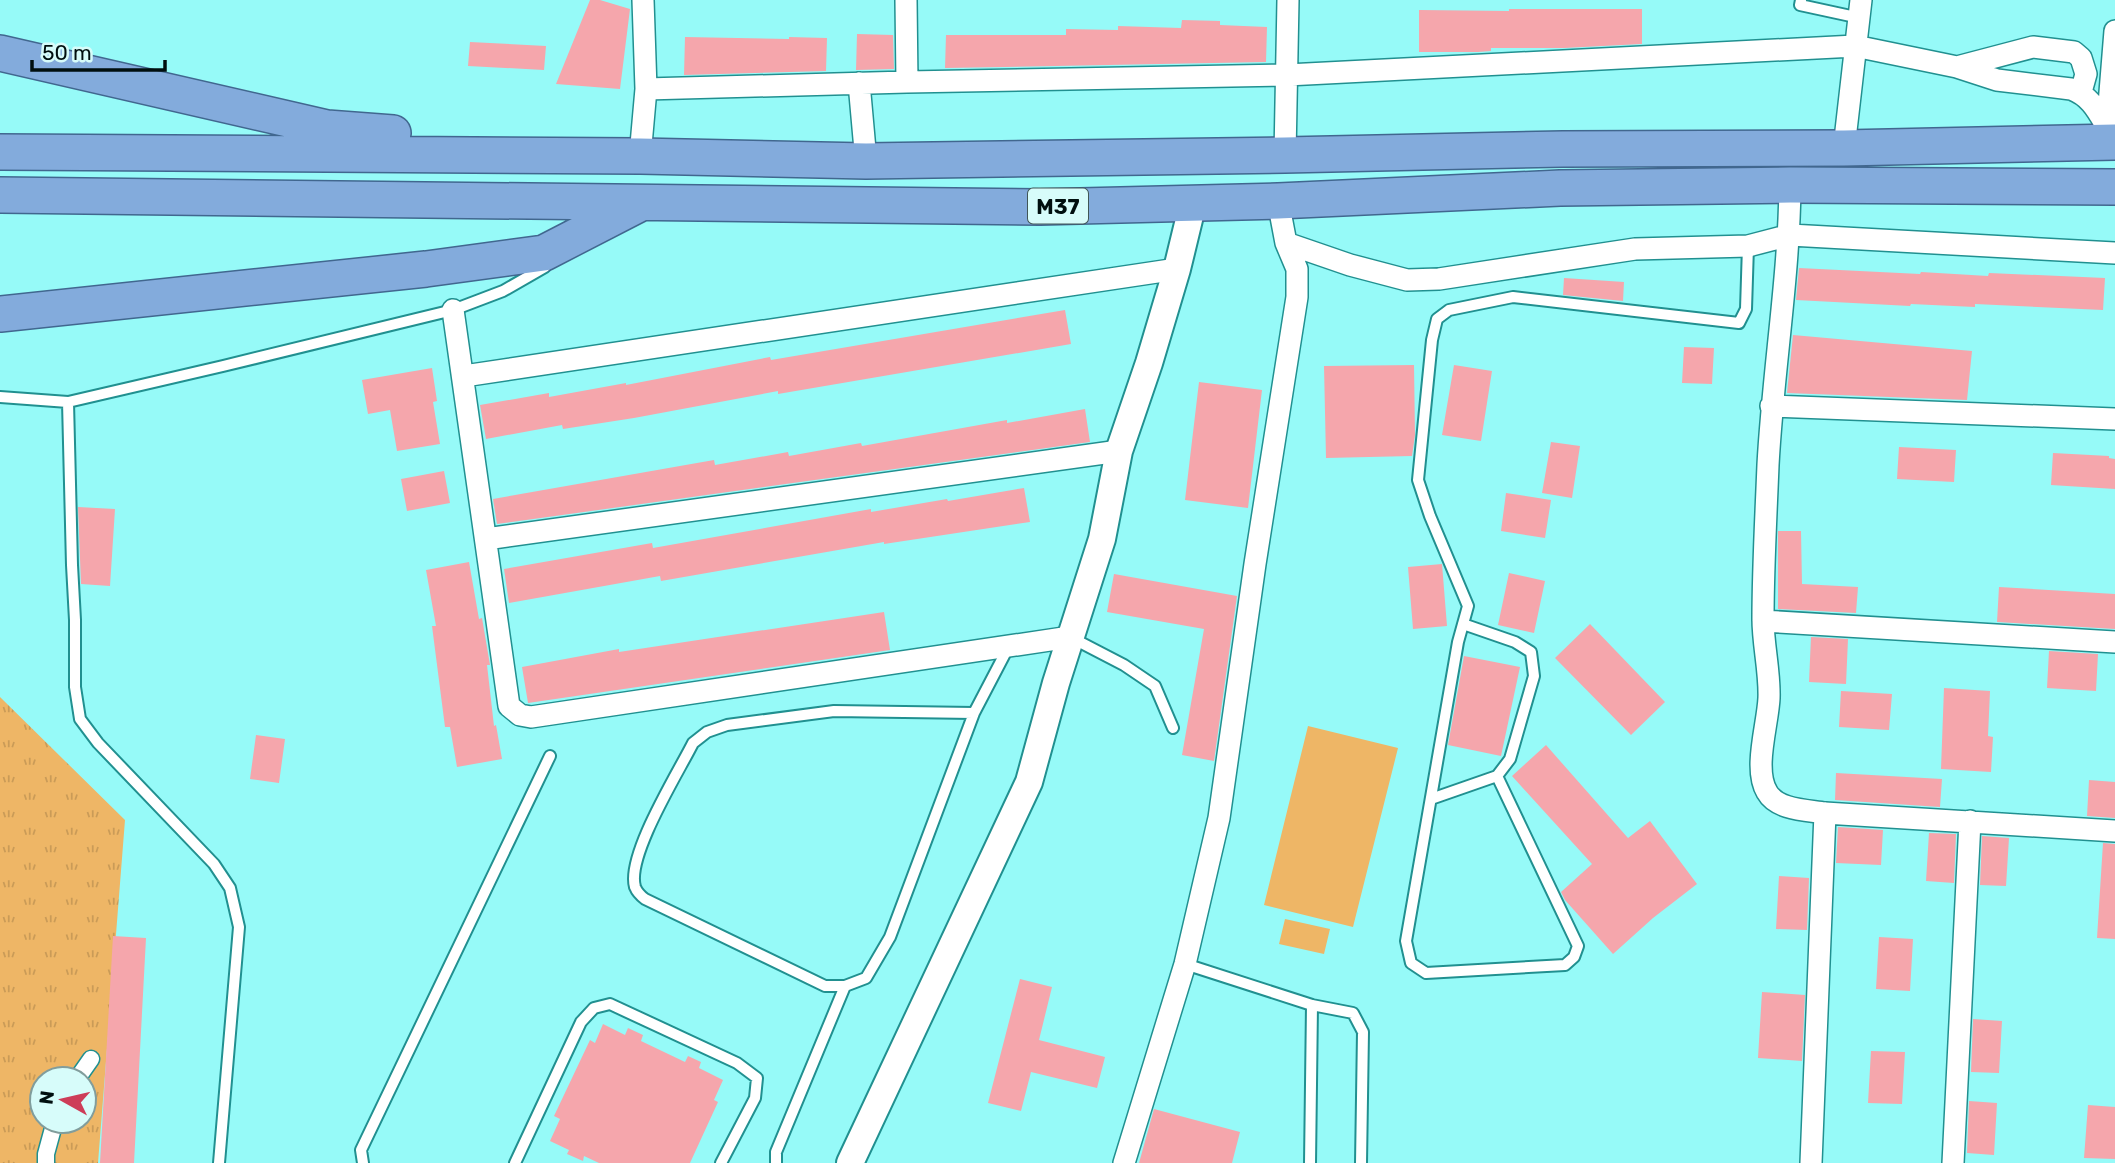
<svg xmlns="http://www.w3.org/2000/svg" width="2115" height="1163" font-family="Rubik,sans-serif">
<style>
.green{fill:#eeb666}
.park{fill:url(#park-tufts);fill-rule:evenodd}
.building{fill:#f5a6ac}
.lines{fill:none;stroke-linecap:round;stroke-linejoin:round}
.service-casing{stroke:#219090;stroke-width:14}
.pedestrian-casing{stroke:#219090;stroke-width:19}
.minor-casing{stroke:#219090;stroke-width:24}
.tertiary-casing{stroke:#219090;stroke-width:30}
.trunk-casing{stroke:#41678f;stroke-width:38}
.service{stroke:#fff;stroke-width:10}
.pedestrian{stroke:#fff;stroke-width:16}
.minor{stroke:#fff;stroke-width:21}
.tertiary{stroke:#fff;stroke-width:26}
.trunk{stroke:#83abdc;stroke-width:35}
.labels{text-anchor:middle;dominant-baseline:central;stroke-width:7;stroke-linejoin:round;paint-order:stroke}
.shield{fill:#d7fcfa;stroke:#405656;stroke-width:2}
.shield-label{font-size:21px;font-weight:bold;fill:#000f0f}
</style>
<defs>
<pattern id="park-tufts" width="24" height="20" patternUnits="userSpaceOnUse" patternTransform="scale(1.75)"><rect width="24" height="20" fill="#eeb666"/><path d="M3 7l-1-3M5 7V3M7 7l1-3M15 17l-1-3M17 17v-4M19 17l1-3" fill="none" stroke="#ca9b57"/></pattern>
</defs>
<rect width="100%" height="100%" fill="#96faf8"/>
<path class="green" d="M1308,726L1398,748L1353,927L1264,905Z
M1285,919L1330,929L1324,954L1279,944Z"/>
<path class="park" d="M0,697L125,820L98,1163H0ZM42,1079H84V1121H42Z"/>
<path class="building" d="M590,0H600L630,9L620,89L556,84Z
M1509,9H1642V44L1564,48H1491V51L1478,52H1419V10L1509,11Z
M1182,20L1220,21V25L1267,27L1266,62L945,68L946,35H1066V29L1118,30V26L1181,28Z
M857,34L893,35L894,69L856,70Z
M685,37L789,39V37L827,38L826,71L684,75Z
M470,42L546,46L544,70L468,66Z
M1799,268L1920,274L1921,272L1988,276L1989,273L2105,278L2103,310L1975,304V307L1911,304L1910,306L1796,300Z
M1564,278L1624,282L1623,301L1563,295Z
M1065,310L1071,344L778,394V391L634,418L563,429L562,425L486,439L480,405L549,393V397L626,383V385L770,357L771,360Z
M1793,335L1972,351L1967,400L1787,393Z
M1684,347L1714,348L1712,384L1682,383Z
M1414,365L1415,435L1412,456L1326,458L1324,366Z
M1454,365L1492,371L1481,441L1442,435Z
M432,368L437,401L433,402L440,444L397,451L390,410L368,414L362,380Z
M1199,382L1262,390L1248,508L1185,500Z
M1085,409L1090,442L497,524L493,499L714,460L715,465L788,452L789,456L861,443L862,446L1007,420V423Z
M1551,442L1580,446L1572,498L1542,493Z
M1899,447L1956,450L1954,482L1897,479Z
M2053,453L2109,456V458L2115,459V489L2051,485Z
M444,471L450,503L407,511L401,479Z
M1024,488L1030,522L884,544V542L661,581L660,576L509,603L504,569L652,543L653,548L871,509V512L947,499L948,501Z
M1506,493L1551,500L1545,538L1501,531Z
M78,507L115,509L110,586L81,584Z
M1778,531H1801L1802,584L1858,587L1856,613L1778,609Z
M469,562L479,619L482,618L490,665H487L494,726L496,725L502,759L457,767L450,727H445L432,626H436L426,570Z
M1442,564L1447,626L1413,629L1408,567Z
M1509,573L1545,581L1534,633L1498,625Z
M1114,574L1237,596L1214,761L1182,755L1204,629L1107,612Z
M1999,587L2115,594V629L1997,622Z
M884,612L890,650L528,703L522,667L619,649V652Z
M1590,624L1665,702L1631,735L1555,658Z
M1811,637L1848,639L1846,684L1809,682Z
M2049,651L2098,654L2096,691L2047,688Z
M1464,656L1520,667L1501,756L1448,745Z
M1944,688L1990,691L1988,736L1993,737L1991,772L1941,769Z
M1841,691L1892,694L1889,730L1839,727Z
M256,735L285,739L279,783L250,779Z
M1546,745L1628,838L1650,821L1697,884L1653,918L1613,954L1565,900L1561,892L1592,864L1512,776Z
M1836,773L1942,779L1940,807L1835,800Z
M2089,780L2115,782V818L2087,816Z
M1838,827L1883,830L1881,865L1836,863Z
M1929,833L1956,834L1954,883L1926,881Z
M1982,836L2009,838L2006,886L1980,885Z
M2103,843L2115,844V939L2097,938Z
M1779,876L1809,878L1807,930L1776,929Z
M113,936L146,938L134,1163H100Z
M1879,937L1913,939L1910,991L1876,989Z
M1020,979L1052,987L1039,1040L1105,1057L1097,1088L1031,1072L1021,1111L988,1103Z
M1762,992L1805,995L1802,1061L1758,1058Z
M1973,1019L2002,1021L1999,1073L1971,1072Z
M603,1024L625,1035L628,1028L643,1035L641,1041L685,1062L688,1056L701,1062L699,1068L723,1080L714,1100L718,1102L690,1163H599L584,1156L583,1161L567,1154L569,1150L550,1141L560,1119L554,1116L590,1040L595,1043Z
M1871,1051L1905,1052L1902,1104L1868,1103Z
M1969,1101L1997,1103L1994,1155L1967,1153Z
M2088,1105L2115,1107V1159L2084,1158Z
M1154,1109L1240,1132L1232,1163H1139Z"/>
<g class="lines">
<defs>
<path id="service" d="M1801,0L1800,5L1860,18
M0,397L68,402L223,366L453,310L503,291L545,267
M68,402L72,565L75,620V687L80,719L98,743L214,864L230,888L239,927L219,1163
M1463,624L1515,642L1531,652L1534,676L1510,759L1497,776L1578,946L1574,957L1565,965L1426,973L1411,963L1406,941L1458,642L1468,606L1430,516L1418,480L1432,340L1437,319L1449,310L1513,297L1739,323L1746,309L1748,246
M1070,637L1124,665L1155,686L1173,728
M974,713L834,711L727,725L707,732L693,743C678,773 626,856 635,887C637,892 641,896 645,899L825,986H845L866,978L890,937L974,713L1009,646
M1431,799L1497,776
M1185,964L1312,1005L1353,1013L1363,1032L1361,1163
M363,1163L361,1150L550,756
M515,1163L581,1022L594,1008L610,1004L737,1063L757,1078L755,1098L721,1163
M776,1163V1152L845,986
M1310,1163L1312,1005"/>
<path id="pedestrian" d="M77,1079L91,1059
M46,1163V1154L55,1121"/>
<path id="minor" d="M906,0L907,82
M1957,67L2033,47L2074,52L2081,58L2086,74L2081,92
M859,83L866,161
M646,89L907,82L1287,75L1855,46L1957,67L1997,80L2071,89C2090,96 2097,110 2107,127
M2107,129L2115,31
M1844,148L1861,0
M1285,155L1288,0
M640,156L646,89L643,0
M1790,185C1789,279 1773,371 1768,465C1766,516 1763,568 1763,619C1763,645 1770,672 1769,698C1768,724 1753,769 1767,792C1777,810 1806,810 1825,813L2115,831
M1286,243L1350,265L1407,280L1439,279L1635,249L1748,246L1790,235L2115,253
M453,310L509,706L520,715L531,717L1070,637
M464,376L1177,269
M1771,406L2115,419
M486,539L1119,451
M1763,621L2115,642
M1124,1163L1185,964L1219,818L1255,564L1297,297V269L1286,243L1278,201
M1811,1163L1825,813
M1953,1163L1970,821"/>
<path id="tertiary" d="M850,1163L1029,782L1056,683L1102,539L1119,451L1149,363L1177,269L1193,203"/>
<path id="trunk" d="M0,53L327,128L393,133
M0,152L640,156L866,161L1285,155L1563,149L1844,148L2115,142
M0,195L1040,207L1278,201L1560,188L1790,185L2115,187
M0,314L426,269L544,253L639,204"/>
</defs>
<use href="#service" class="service-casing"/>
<use href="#pedestrian" class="pedestrian-casing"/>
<use href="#minor" class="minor-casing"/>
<use href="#tertiary" class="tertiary-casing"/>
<use href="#trunk" class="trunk-casing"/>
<use href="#service" class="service"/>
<use href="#pedestrian" class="pedestrian"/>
<use href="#minor" class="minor"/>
<use href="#tertiary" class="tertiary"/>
<use href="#trunk" class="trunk"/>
</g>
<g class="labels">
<rect class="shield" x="1028" y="188.5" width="60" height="35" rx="5"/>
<g class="shield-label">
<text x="1058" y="206">M37</text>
</g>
</g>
<g transform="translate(63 1100) rotate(278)"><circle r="33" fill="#d7fcfa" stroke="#819d9c" stroke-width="2"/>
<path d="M0-5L12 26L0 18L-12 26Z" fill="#cd3d58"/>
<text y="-10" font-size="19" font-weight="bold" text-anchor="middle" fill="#000f0f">N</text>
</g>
<path d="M32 60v10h133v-10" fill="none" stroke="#000f0f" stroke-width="3.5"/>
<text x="42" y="60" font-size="21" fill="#000f0f" stroke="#d7fcfa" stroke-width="5" paint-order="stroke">50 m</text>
</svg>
